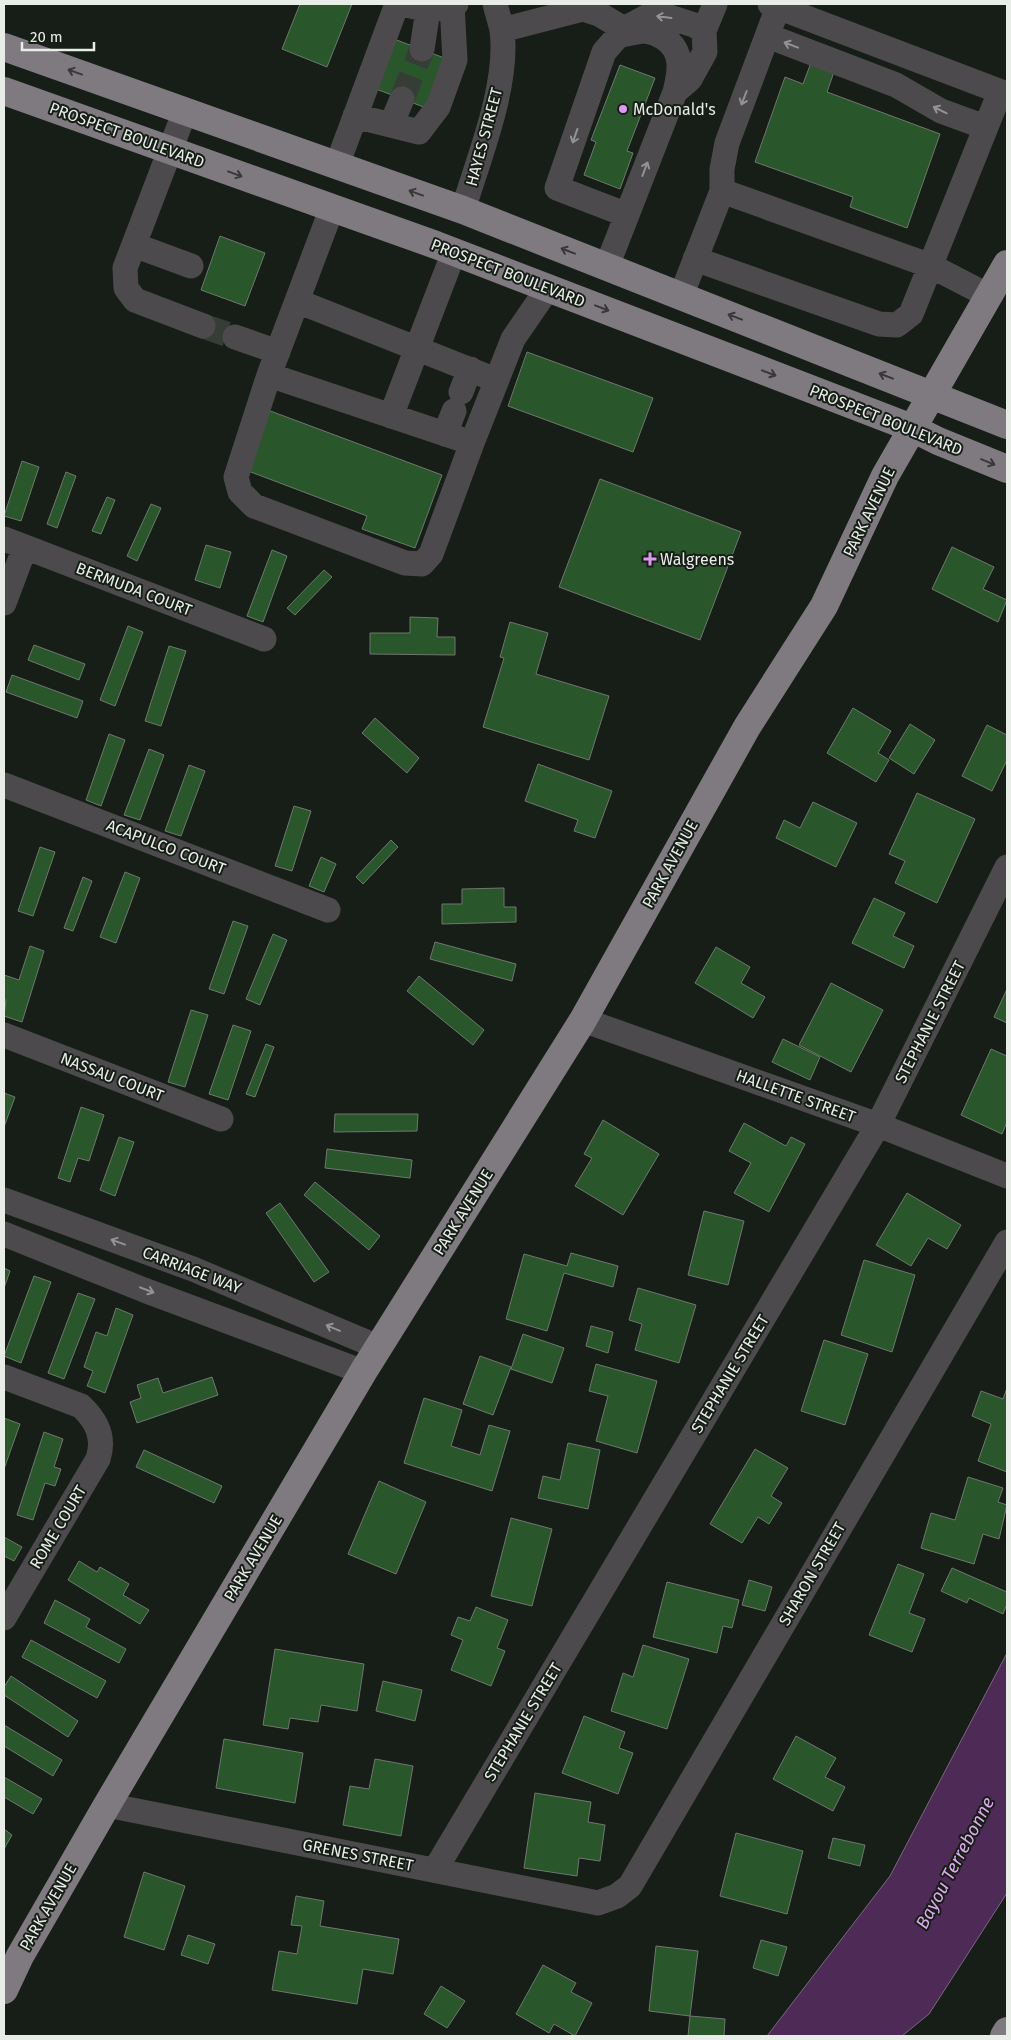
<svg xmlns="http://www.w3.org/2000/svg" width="1011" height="2040" font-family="'Fira Sans',sans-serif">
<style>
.water{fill:#4e2b57;stroke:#7c6582}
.building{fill:#2a562c;stroke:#6f776f}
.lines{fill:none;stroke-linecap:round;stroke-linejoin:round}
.minor-tunnel{stroke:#363d36;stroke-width:25;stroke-dasharray:25 12;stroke-linecap:butt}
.minor{stroke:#4d4a4e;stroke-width:25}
.major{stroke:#7f7980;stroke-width:28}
.oneway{stroke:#939393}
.oneway2{stroke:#363936}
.poi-dot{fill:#de98f2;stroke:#171e17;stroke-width:2}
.labels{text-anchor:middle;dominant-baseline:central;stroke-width:4;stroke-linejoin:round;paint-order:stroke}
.poi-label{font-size:16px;fill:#e8ede8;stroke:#171e17;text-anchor:start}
.street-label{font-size:16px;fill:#e8ede8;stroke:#171e17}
.water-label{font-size:18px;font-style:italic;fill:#dfa8ef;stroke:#171e17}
</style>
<rect width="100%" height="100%" fill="#171e17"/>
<path class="water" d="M1007,1653V1893L929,2014L902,2036H767L890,1876Z"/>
<path class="building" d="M300,4H352L327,67L282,49Z
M394,39L447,59L429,109L376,89Z
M812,60L835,69L827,92L940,134L907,228L850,207L853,197L755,162L785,77L803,84Z
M620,65L655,78L627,151L633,153L620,189L584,175L596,142L591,140Z
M220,236L265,253L245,306L201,290Z
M527,352L653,398L633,452L508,406Z
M265,409L442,475L415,548L362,529L367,516L243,469Z
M22,461L39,467L21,521L4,516Z
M66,472L76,476L57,528L47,524Z
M600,479L741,532L700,640L559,587Z
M107,497L115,500L101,534L92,531Z
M151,504L161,508L137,561L127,556Z
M206,545L231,552L220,588L195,580Z
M952,547L994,567L983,589L1007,600L998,622L932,589Z
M272,550L287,556L263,622L247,616Z
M324,570L332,577L295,615L287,608Z
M410,617L438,618L437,637H455V655L370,654V633H410Z
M510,622L548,633L536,674L609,696L589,760L483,727L504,658L500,657Z
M128,626L143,632L115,706L100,700Z
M34,645L85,664L79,680L28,660Z
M169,646L186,651L161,726L145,721Z
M12,675L83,701L77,718L6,692Z
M853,708L891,731L878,753L889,760L876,782L827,753Z
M375,718L419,758L407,773L362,733Z
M910,724L935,740L914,774L889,758Z
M987,725L1007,735V760L992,791L962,776Z
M109,734L125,740L101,806L86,800Z
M149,749L164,755L140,820L124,815Z
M538,764L612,791L595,838L574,831L578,820L525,801Z
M189,765L205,771L181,836L165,831Z
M917,793L975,819L937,903L895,883L905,861L889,854Z
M813,802L857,823L836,867L776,838L784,820L800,828Z
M294,806L311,811L292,871L275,866Z
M391,840L398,847L363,884L356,877Z
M40,847L55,852L33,916L18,911Z
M321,857L336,864L324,892L309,886Z
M125,872L140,878L116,943L100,937Z
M83,877L92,881L73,931L64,928Z
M504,888V907H516V922L442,924V904H462V889Z
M874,898L905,913L893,936L914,946L904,968L852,943Z
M233,921L248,926L224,994L209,989Z
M273,934L287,940L260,1005L246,999Z
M435,942L516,964L512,981L430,959Z
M30,946L44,951L22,1022L4,1016L6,1000H4V975L19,980Z
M716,947L750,967L741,983L765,997L753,1018L695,983Z
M419,976L484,1030L473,1045L407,991Z
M831,983L883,1010L851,1072L799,1045Z
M1007,989V1023L994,1017Z
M191,1010L208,1015L185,1087L168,1082Z
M233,1025L251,1031L228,1100L209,1094Z
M783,1039L820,1057L810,1080L772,1062Z
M266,1044L274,1047L255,1097L246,1094Z
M991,1049L1007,1056V1122L1002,1134L961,1115Z
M4,1093L15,1097L4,1127Z
M81,1107L104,1115L89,1161L78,1158L70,1182L58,1178Z
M335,1114H418L417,1131L334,1132Z
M603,1120L659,1154L623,1215L575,1186L592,1158L584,1154Z
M744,1123L786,1146L791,1137L805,1144L769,1212L734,1193L751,1163L729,1151Z
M119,1137L134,1142L115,1196L100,1190Z
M327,1149L412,1160L410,1178L325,1168Z
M315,1182L380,1236L369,1250L304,1195Z
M907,1193L961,1225L947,1249L928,1238L911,1266L876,1245Z
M280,1203L329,1272L314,1282L266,1213Z
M704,1211L744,1221L728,1285L688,1275Z
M571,1253L618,1266L613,1287L564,1273L547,1331L506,1319L524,1254L567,1266Z
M864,1260L915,1275L892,1352L841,1335Z
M4,1268L10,1271L4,1288Z
M34,1276L51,1282L21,1363L4,1356Z
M638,1288L696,1305L679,1363L635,1350L642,1324L629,1320Z
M78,1293L95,1299L64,1379L48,1373Z
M116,1308L133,1315L105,1393L87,1386L93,1371L84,1367L96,1332L107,1336Z
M591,1326L613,1332L608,1353L586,1346Z
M523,1334L564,1348L552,1383L511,1369Z
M824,1340L868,1354L845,1425L801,1411Z
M480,1356L511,1367L493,1415L463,1404Z
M596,1364L657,1381L637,1453L596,1441L608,1396L589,1391Z
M212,1377L218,1395L137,1423L130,1402L141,1398L137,1385L158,1378L163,1393Z
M1007,1388V1472L978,1461L991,1424L972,1416L981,1391L1003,1399Z
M424,1398L462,1410L451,1446L480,1455L489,1425L510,1431L492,1491L404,1463Z
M4,1418L20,1424L4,1469Z
M44,1432L63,1439L54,1467L61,1469L55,1486L45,1483L33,1520L17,1515Z
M568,1443L600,1450L588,1509L538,1498L543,1476L560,1480Z
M755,1449L788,1468L771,1496L782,1503L769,1524L758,1517L742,1543L710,1524Z
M144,1450L222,1486L214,1503L136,1467Z
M968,1477L1003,1488L998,1502L1007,1505L999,1539L983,1534L974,1564L921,1548L931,1513L955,1520Z
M379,1481L426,1502L396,1574L348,1554Z
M511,1518L552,1529L532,1606L491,1596Z
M4,1537L22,1547L14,1561L4,1556Z
M79,1561L97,1572L100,1567L129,1584L123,1595L149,1610L140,1624L68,1580Z
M898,1564L924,1574L909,1613L925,1619L912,1652L869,1635Z
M952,1568L1007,1592V1604L1003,1614L969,1598L967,1603L941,1591Z
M749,1580L772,1587L765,1611L742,1605Z
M667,1582L739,1600L732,1628L723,1626L717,1653L653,1637Z
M55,1600L90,1619L86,1627L126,1649L119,1663L44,1623Z
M476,1607L508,1620L497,1648L505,1651L491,1686L451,1670L463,1640L451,1635L458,1617L470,1621Z
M31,1640L106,1681L97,1698L22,1657Z
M643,1645L689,1659L667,1729L611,1711L623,1673L633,1677Z
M275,1649L364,1664L357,1711L321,1705L318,1722L290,1718L288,1729L263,1725Z
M11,1676L78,1721L68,1737L4,1695V1687Z
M383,1681L422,1690L415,1721L376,1711Z
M584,1716L625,1732L619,1748L633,1753L618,1794L562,1773Z
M4,1725L62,1760L53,1776L4,1746Z
M796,1736L836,1758L825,1777L845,1787L833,1811L773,1779Z
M224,1739L303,1753L295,1803L216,1788Z
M375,1759L413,1766L401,1836L343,1825L350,1786L369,1789Z
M4,1777L42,1799L33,1814L4,1797Z
M535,1793L591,1802L588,1822L605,1825L600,1861L579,1858L577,1876L524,1868Z
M4,1829L12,1835L4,1849Z
M736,1833L803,1851L787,1914L720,1896Z
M833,1838L865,1845L860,1866L828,1858Z
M144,1872L185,1886L164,1950L124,1937Z
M296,1896L324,1901L320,1926L399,1939L393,1974L363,1969L357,2004L272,1990L279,1951L297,1954L302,1926L291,1925Z
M188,1935L215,1944L208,1964L181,1955Z
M761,1940L787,1947L778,1976L753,1968Z
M656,1946L698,1951L690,2016L649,2011Z
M543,1965L576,1983L571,1992L592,2003L575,2036L554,2024L549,2033L516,2014Z
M441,1986L465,2001L447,2028L424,2014Z
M690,2016L725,2019L724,2036H688Z"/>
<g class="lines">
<path class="minor-tunnel" d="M402,99L422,49
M203,326L235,337"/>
<path class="minor" d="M403,4L428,10L456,4
M770,4L1007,94
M502,30L583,9L599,14L624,29
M704,31L715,4
M621,35C629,34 638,31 645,31C652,32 659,35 664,38C684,51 680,72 675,92
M768,36L896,85L941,111L985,127
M422,49L428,10
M185,111L125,268L126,288L135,300L203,326
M355,116L419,132L438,107L455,60L452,5
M391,125L402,99
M337,165L397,4
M722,191L931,266L989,296
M332,208L269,375L472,443L513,339L548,288
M463,210C479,157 509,85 502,30C500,21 497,12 495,4
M134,245L191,266
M695,259L879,324L897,325L911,314L1000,92
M607,266L675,92L690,79L705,52L704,31L694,25L666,16H648L624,29L604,52L557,188L627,215
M681,296L722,191V169L727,143L778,7
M297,301L496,380
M235,337L278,352
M269,375L236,477L240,492L254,506L405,563L422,564L431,554L472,443
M461,392L470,369
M391,416L454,252
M445,434L454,411
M4,539L264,639
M4,603L25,547
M4,785L328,910
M583,1020L878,1125L1007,1176
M4,1035L221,1119
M4,1200L193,1269L378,1347
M4,1234L144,1290L363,1372
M4,1377L81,1406C97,1421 105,1438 98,1459L4,1618
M107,1805L598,1903L617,1896L630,1886L1007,1242
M435,1870L878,1125L1007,867"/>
<path class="major" d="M4,47L463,210L1007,425
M4,91L436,245L912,428L938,441L1007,469
M4,1990L20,1956L107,1805L363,1372L583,1020L747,727L824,606L885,476L1007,264
M1004,2036L1007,2031"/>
</g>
<defs><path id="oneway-shaft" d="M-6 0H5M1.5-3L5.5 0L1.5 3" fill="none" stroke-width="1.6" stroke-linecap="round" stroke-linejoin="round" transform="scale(1.25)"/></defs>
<g class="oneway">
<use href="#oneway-shaft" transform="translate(664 17) rotate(-173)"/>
<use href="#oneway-shaft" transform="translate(791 45) rotate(-159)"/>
<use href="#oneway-shaft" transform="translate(744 98) rotate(111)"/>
<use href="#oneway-shaft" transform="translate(940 110) rotate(-154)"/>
<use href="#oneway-shaft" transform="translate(575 136) rotate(109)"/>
<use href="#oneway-shaft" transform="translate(645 169) rotate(-69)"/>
<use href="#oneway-shaft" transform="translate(118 1242) rotate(-160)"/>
<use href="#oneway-shaft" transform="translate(147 1290) rotate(21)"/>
<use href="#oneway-shaft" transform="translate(333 1328) rotate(-157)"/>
</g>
<g class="oneway2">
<use href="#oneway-shaft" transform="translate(75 72) rotate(-160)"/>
<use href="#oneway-shaft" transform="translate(235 174) rotate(20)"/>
<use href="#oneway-shaft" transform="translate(416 193) rotate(-160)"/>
<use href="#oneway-shaft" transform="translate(568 251) rotate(-159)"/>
<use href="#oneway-shaft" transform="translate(602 308) rotate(21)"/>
<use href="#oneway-shaft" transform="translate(735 317) rotate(-159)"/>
<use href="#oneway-shaft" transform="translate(769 373) rotate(21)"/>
<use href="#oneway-shaft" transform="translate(886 376) rotate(-159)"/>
<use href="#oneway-shaft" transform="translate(988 462) rotate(22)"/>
</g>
<g class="poi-dot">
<circle cx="623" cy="109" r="5"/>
<path d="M647.5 551.5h5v5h5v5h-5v5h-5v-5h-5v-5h5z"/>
</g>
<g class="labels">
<g class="poi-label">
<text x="633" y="109">McDonald's</text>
<text x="660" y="559">Walgreens</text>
</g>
<g class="street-label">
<text transform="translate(127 135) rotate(20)">PROSPECT BOULEVARD</text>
<text transform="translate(484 137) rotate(-75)">HAYES STREET</text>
<text transform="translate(508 273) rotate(21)">PROSPECT BOULEVARD</text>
<text transform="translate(886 420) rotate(22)">PROSPECT BOULEVARD</text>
<text transform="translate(869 512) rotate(-64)">PARK AVENUE</text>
<text transform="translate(134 589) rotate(21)">BERMUDA COURT</text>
<text transform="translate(166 847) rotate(21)">ACAPULCO COURT</text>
<text transform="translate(670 864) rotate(-61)">PARK AVENUE</text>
<text transform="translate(930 1022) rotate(-63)">STEPHANIE STREET</text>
<text transform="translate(112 1077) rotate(21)">NASSAU COURT</text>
<text transform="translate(796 1096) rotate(20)">HALLETTE STREET</text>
<text transform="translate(463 1212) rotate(-58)">PARK AVENUE</text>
<text transform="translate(192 1270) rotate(21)">CARRIAGE WAY</text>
<text transform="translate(730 1374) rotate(-59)">STEPHANIE STREET</text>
<text transform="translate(58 1527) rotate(-59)">ROME COURT</text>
<text transform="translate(253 1558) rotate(-59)">PARK AVENUE</text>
<text transform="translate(812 1574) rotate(-60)">SHARON STREET</text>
<text transform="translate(523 1722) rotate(-59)">STEPHANIE STREET</text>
<text transform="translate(358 1855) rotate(11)">GRENES STREET</text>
<text transform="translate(48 1907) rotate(-60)">PARK AVENUE</text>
</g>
<g class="water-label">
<text transform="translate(955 1863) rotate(-62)">Bayou Terrebonne</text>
</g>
</g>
<rect width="1011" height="2040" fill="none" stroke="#e8ede8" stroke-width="10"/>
<path d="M22 42v8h72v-8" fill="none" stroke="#e8ede8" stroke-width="2.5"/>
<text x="30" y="42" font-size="15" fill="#e8ede8" stroke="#171e17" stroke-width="4" paint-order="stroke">20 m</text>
</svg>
